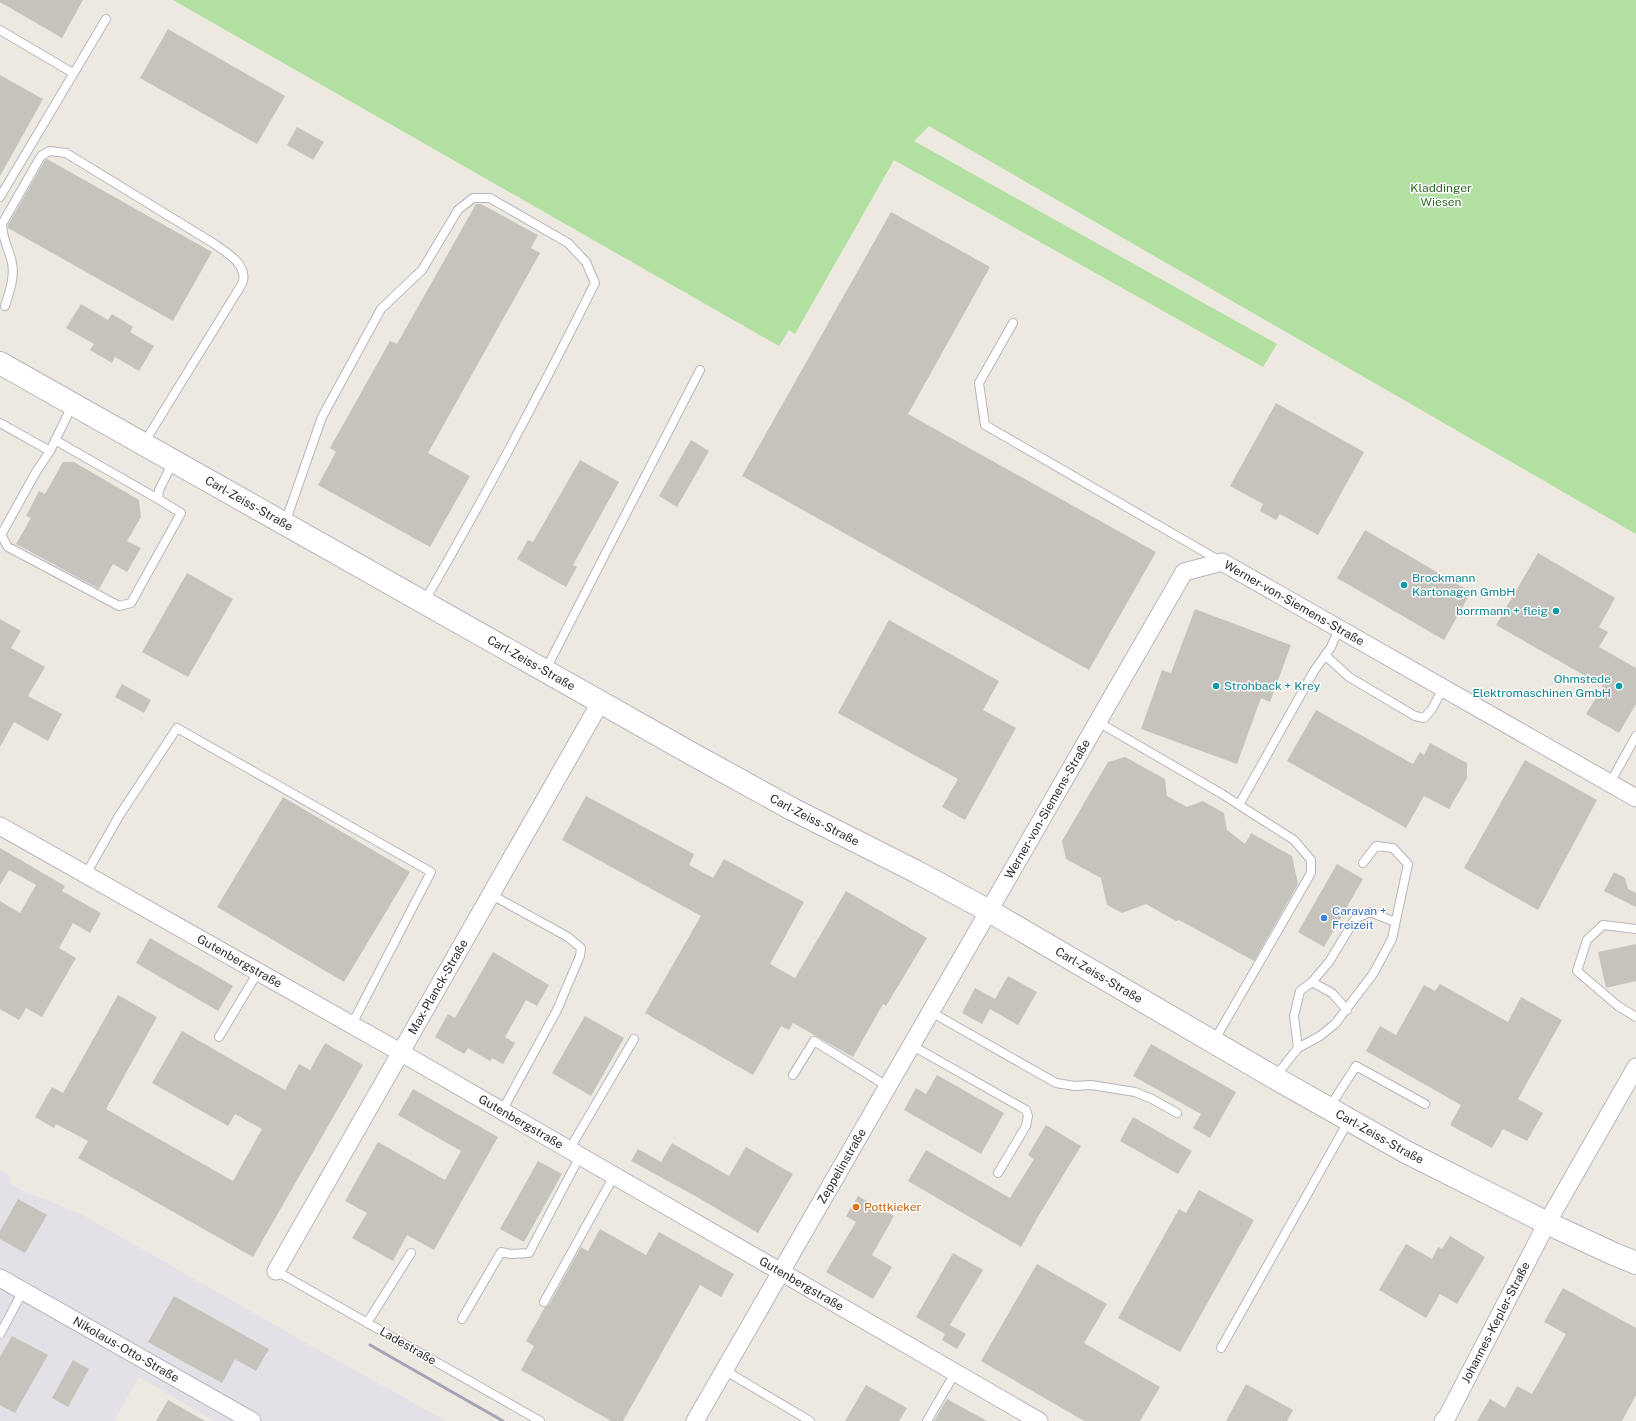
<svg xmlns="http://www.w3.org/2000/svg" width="1636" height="1421" font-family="'Public Sans',sans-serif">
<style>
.industrial{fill:#e3e0e7}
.green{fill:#b1e0a1}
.building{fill:#c6c3bc}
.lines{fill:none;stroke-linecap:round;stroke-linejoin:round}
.service-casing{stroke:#b4b5bf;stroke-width:10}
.minor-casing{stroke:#b4b5bf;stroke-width:19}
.secondary-casing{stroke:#b4b5bf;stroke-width:24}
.service{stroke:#fff;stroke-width:8}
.minor{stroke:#fff;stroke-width:17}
.secondary{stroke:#fff;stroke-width:22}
.rail{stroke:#a3a4b6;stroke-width:3}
.culture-dot{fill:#0f9aa8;stroke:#fff;stroke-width:1.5}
.shop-dot{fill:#3f7fe0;stroke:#fff;stroke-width:1.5}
.food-dot{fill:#e8710a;stroke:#fff;stroke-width:1.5}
.labels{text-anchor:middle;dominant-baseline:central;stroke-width:3;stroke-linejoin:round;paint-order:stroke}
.park-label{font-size:12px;fill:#286720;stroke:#fff}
.street-label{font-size:12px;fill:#2d2d2d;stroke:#fff}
.culture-label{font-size:12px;fill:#0d838f;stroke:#fff;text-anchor:start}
.shop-label{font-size:12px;fill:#366cbe;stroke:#fff;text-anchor:start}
.food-label{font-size:12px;fill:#c56008;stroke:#fff;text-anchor:start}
</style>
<rect width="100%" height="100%" fill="#ede9e1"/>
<path class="industrial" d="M0,1170L8,1174L12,1186L79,1213L299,1339L446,1421H214L139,1377L114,1421H0Z"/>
<path class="green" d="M173,0H1636V534L929,126L914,141L1277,344L1263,367L894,160L795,334L789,330L779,346Z"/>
<path class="building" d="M0,0H83L62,38L0,2Z
M168,29L285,96L257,144L140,78Z
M0,75L43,99L0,176Z
M297,127L324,142L313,160L287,145Z
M47,159L212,252L173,321L8,228V225L45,160Z
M476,204H481L538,235L531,248L540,253L428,453L470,476L430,547L318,485L336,452L330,448L390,341L397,344Z
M891,212L990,267L908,414L1156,552L1089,670L742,476Z
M81,304L108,320L112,314L133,327L130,332L154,346L139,371L115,357L112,363L90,350L94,344L66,328Z
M1276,403L1364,452L1318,535L1280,514L1276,520L1260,511L1263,504L1230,486Z
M691,440L709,451L677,507L659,496Z
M580,460L619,482L573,565L577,567L566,587L517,559L528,540L533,542Z
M63,462H74L139,500L141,517L127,541L141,548L127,572L113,564L99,589L16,544L31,518L26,516L39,491L45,494Z
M1365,530L1471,592L1444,640L1337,578Z
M1538,553L1615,598L1599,627L1608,632L1599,647L1636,668V704L1619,733L1586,714L1603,686L1496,625Z
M187,573L233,599L188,677L142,652Z
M1195,609L1291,645L1270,702L1261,698L1237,764L1141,729L1162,670L1171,673Z
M0,619L21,631L11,648L45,667L28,696L62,714L48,741L14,722L0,747Z
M889,620L999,681L983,710L1016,728L965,820L942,807L958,779L838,713Z
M122,684L151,700L144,713L115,697Z
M1316,710L1413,764L1420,752L1424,755L1430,743L1467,763V778L1449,809L1424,796L1406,828L1287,761Z
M1125,757L1165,779L1167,796L1187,807L1203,801L1224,813L1227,830L1245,844L1251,833L1292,856L1298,884L1254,961L1179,920L1176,921L1146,904L1122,913L1107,905L1101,878L1066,859L1062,841L1108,762Z
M1525,760L1597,800L1538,910L1464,868Z
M586,796L694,854L689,865L713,878L724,859L804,902L770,964L795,978L846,891L927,938L886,1006L883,1004L853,1057L793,1023L789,1030L781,1026L753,1075L645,1013L701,916L562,840Z
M283,797L410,872L344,982L217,907Z
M0,848L65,886L62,891L101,913L90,933L73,923L59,948L76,958L42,1017L26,1008L19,1020L0,1009V901L20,913L36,885L9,870L0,885Z
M1337,864L1363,879L1324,947L1298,932Z
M1614,872L1625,878L1628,889L1636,893V907L1604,891Z
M150,938L233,986L218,1011L136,963Z
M1636,944V981L1606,988L1598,952Z
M493,952L549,985L537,1006L526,1000L505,1037L515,1043L503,1064L492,1058L490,1061L468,1048L464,1054L435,1037L448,1014L455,1018Z
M1008,976L1037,992L1018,1025L990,1009L982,1024L962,1013L975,988L995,999Z
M1440,984L1508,1022L1521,997L1562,1020L1518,1099L1543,1113L1527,1141L1503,1129L1492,1148L1450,1125L1461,1105L1366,1051L1380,1026L1396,1035L1424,985L1435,991Z
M118,995L157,1017L106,1109L233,1181L262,1129L235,1114L228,1126L152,1083L182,1031L285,1090L299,1064L310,1070L325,1043L363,1065L253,1257L78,1158L88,1141L56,1124L54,1128L35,1117L52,1087L63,1093Z
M585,1016L624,1038L591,1096L552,1073Z
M1151,1044L1236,1092L1210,1138L1193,1128L1201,1114L1133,1076Z
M937,1075L1004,1113L981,1154L904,1110L916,1088L926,1094Z
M413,1089L498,1137L434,1250L407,1235L393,1261L352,1238L367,1213L345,1201L378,1142L445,1180L461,1151L398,1115Z
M1133,1117L1192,1151L1178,1174L1120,1141Z
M1046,1125L1081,1146L1039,1215L1021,1247L908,1181L926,1150L1010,1198L1034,1159L1028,1155Z
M672,1143L729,1176L746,1147L793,1174L758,1233L697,1197L631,1161L638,1149L661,1162Z
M538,1161L562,1174L524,1242L500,1229Z
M1199,1190L1254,1220L1180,1352L1118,1318L1179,1209L1186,1213Z
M858,1196L894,1216L872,1255L892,1267L873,1299L826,1272L856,1222L846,1216Z
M18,1199L47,1215L25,1253L0,1239V1231Z
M600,1229L646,1255L659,1232L734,1274L721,1297L700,1285L623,1421H611L521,1370L534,1346L526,1341L545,1307L549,1305L581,1247L588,1251Z
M1450,1236L1485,1257L1457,1304L1440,1294L1426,1318L1379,1290L1406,1244L1432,1259L1438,1247L1442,1249Z
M953,1253L983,1270L950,1325L966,1334L957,1349L942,1340L945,1334L916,1317Z
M1037,1264L1107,1304L1084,1343L1160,1387L1140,1421H1084L981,1361Z
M1563,1288L1636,1328V1395L1622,1421H1477L1490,1399L1505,1408L1517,1386L1532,1394L1566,1334L1544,1322Z
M174,1296L269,1349L256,1371L235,1359L222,1383L148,1342Z
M12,1336L48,1355L15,1413L0,1405V1357Z
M73,1360L89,1369L68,1407L52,1398Z
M1246,1384L1293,1410L1287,1421H1226Z
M866,1385L907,1408L899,1421H845Z
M947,1399L987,1421H934Z
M168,1400L205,1421H156Z"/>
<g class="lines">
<defs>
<path id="service" d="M0,30L73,73
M0,197L106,19
M5,306C9,293 15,277 12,263C9,249 2,238 2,224L41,156L49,151L66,153L213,243C224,251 247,263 243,281C242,284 239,289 237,292L144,443
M1013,323L979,383L985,425L1220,561
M0,423L50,451L73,404
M55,440L158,499
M50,451L36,472L1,535L8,547L119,606L131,603L181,513L158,499L159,490L173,462
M285,523L322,417L381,309L422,270L458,210L473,198H490L568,243L586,262L595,283C541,391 485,497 424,602
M1325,655L1349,677L1415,716L1424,718L1432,709L1443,688
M545,671L700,370
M1098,722L1222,794L1294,840L1311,860V873L1214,1041
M1610,783L1636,736
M1239,805L1314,671L1331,647L1339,629
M86,874L119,816L177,728L431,872L352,1024
M490,894L568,937L581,948L580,956L557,1010L502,1111
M1636,929L1603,925L1587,940L1577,971L1618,1006L1636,1017
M1312,982L1332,993L1347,1010
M931,1012L1056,1083L1075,1086L1091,1085L1135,1092L1152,1099L1177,1113
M219,1037L258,972
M911,1045L1026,1110L1028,1116L1026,1126L998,1173
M1298,1048L1294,1016L1300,991L1312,982L1329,962L1355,919L1370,912L1395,922
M793,1075L814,1041L887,1086
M1275,1077L1298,1048L1320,1036L1335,1024L1373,974L1392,939L1408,864L1393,848L1376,846L1363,863
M1329,1108L1356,1066L1425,1104
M569,1150L634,1039
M276,1271L540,1421
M544,1302L614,1176
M462,1319L501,1252L511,1254L529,1253L580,1156
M367,1323L411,1253
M0,1334L23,1291
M1221,1348L1349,1120
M724,1370L810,1421
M927,1421L955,1373"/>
<g id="minor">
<path id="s1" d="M0,826L400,1052L1039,1421"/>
<path id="s2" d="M276,1271L600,703"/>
<path id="s3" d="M0,1278L252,1421"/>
<path id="s4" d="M695,1421L1184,572L1222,562L1636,798"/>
<path id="s5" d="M1443,1421L1447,1417L1547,1223L1636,1067"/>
</g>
<g id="secondary">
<path id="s6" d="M0,363L694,755L792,809L917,872L989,911L1275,1078L1406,1152L1547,1223L1614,1254L1636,1263"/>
</g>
</defs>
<use href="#service" class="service-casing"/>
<use href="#minor" class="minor-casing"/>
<use href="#secondary" class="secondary-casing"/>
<use href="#service" class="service"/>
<use href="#minor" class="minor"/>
<use href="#secondary" class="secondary"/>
<path class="rail" d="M370,1345L503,1421"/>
</g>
<g class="culture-dot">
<circle cx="1404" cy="585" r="4"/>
<circle cx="1556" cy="611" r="4"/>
<circle cx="1216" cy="686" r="4"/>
<circle cx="1619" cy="686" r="4"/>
</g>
<circle class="shop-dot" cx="1324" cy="918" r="4"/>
<circle class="food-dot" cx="856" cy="1207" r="4"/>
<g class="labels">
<g class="park-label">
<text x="1441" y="188">Kladdinger<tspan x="1441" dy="14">Wiesen</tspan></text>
</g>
<g class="street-label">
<text stroke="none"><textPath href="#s6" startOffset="286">Carl-Zeiss-Straße</textPath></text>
<text stroke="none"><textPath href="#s4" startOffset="1102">Werner-von-Siemens-Straße</textPath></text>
<text stroke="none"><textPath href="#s6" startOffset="610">Carl-Zeiss-Straße</textPath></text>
<text stroke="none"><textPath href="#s4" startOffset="706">Werner-von-Siemens-Straße</textPath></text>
<text stroke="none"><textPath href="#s6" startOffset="934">Carl-Zeiss-Straße</textPath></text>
<text stroke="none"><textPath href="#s1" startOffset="275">Gutenbergstraße</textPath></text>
<text stroke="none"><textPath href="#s6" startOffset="1258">Carl-Zeiss-Straße</textPath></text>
<text stroke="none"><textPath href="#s2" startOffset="327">Max-Planck-Straße</textPath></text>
<text stroke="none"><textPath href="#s1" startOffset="599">Gutenbergstraße</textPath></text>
<text stroke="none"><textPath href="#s6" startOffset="1582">Carl-Zeiss-Straße</textPath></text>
<text stroke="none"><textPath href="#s4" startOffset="294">Zeppelinstraße</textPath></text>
<text stroke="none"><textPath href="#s1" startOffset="923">Gutenbergstraße</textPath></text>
<text stroke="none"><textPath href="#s5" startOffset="112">Johannes-Kepler-Straße</textPath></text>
<text transform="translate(408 1346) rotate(30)">Ladestraße</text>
<text stroke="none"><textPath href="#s3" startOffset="145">Nikolaus-Otto-Straße</textPath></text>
</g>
<g class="culture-label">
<text x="1412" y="578">Brockmann<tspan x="1412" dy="14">Kartonagen GmbH</tspan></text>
<text x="1548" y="611" text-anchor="end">borrmann + fleig</text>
<text x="1611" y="679" text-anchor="end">Ohmstede<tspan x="1611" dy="14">Elektromaschinen GmbH</tspan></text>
<text x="1224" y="686">Strohback + Krey</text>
</g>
<g class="shop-label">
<text x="1332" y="911">Caravan +<tspan x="1332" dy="14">Freizeit</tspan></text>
</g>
<g class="food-label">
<text x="864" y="1207">Pottkieker</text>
</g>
</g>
</svg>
